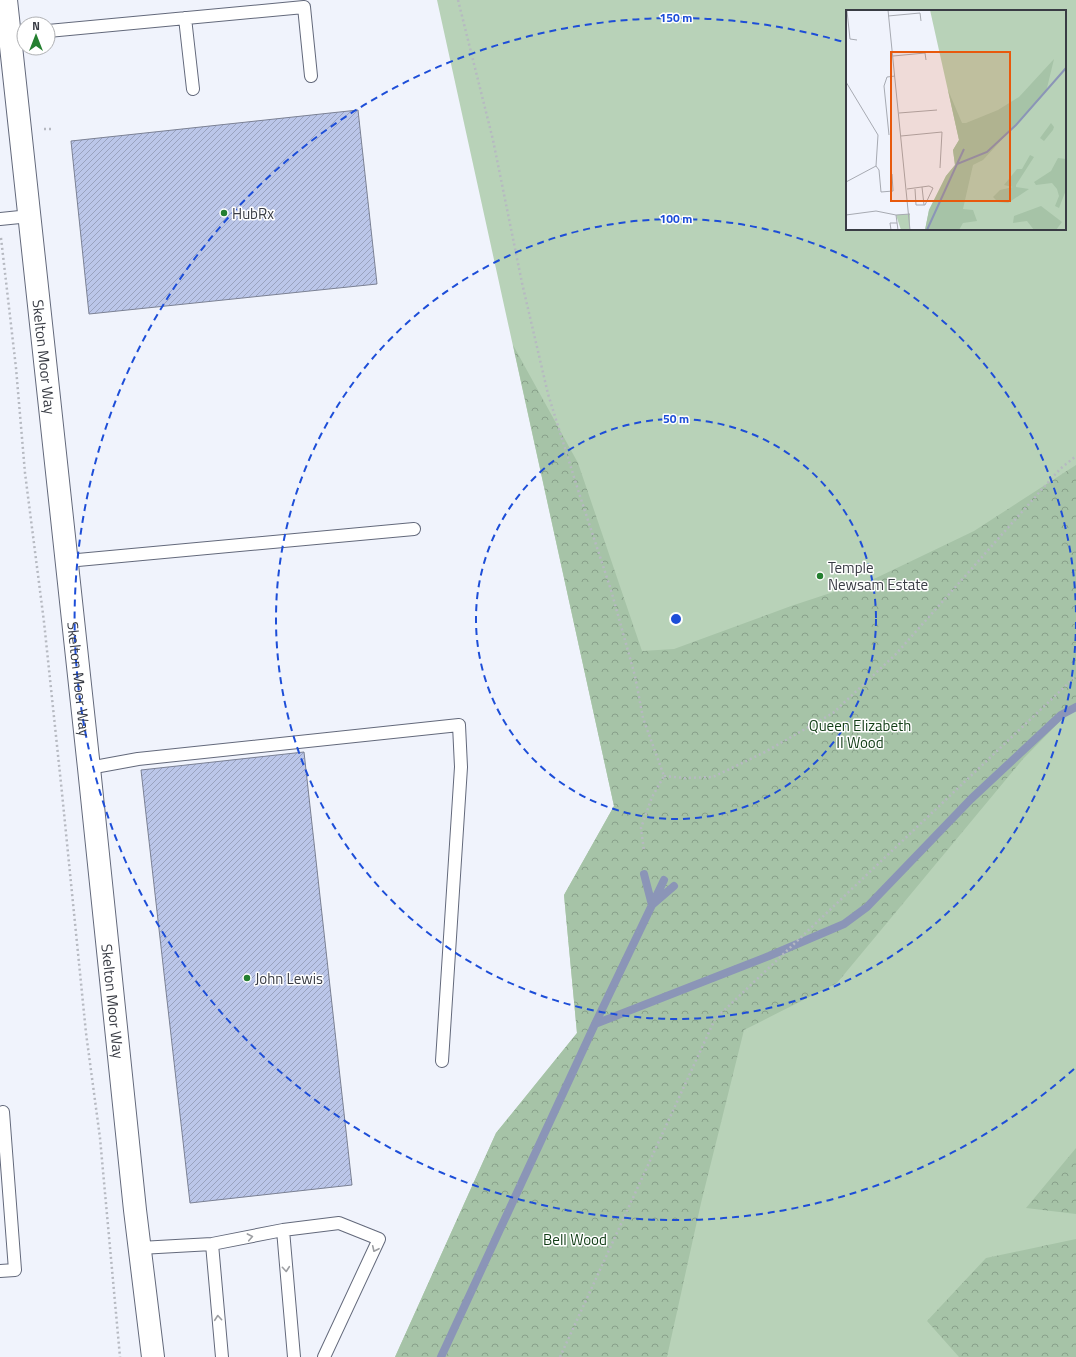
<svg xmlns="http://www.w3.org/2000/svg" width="1076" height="1357" font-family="'Titillium Web',sans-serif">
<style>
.green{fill:#b8d2b8;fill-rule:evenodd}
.forest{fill:url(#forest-crowns)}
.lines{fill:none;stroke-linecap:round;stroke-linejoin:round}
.stream{stroke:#8b95b7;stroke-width:8}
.building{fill:url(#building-hatch);stroke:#7b8194}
.service-casing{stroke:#63697b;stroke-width:14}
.minor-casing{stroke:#63697b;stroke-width:24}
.path{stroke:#b6b9c1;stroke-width:2.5;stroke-dasharray:2 3;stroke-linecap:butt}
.service{stroke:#fff;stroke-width:12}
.minor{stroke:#fff;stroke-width:22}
.oneway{stroke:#9c9ea2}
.ring{fill:none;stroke:#1d4ed8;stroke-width:2;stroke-dasharray:7 5}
.poi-dot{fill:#247f30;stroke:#fff;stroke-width:1.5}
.labels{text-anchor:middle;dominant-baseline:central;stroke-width:3;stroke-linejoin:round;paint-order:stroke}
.poi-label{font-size:15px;fill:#393c44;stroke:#fff;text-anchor:start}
.street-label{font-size:15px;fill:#393c44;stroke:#fff}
.park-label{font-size:15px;fill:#103c15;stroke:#fff}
.inset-river{fill:none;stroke:#8b95b7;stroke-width:2}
.inset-road{fill:none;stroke:#a7aab2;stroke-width:1}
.view{fill:#e8590c;fill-opacity:0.15;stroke:#e8590c;stroke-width:2}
.inset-edge{fill:none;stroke:#393c44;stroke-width:2}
.centre{fill:#1d4ed8;stroke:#fff;stroke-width:2}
.ring-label{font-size:12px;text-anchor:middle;font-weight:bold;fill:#1d4ed8;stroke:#fff;stroke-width:3;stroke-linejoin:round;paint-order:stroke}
</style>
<defs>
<pattern id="forest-crowns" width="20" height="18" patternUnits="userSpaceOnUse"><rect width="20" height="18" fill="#a6c3a7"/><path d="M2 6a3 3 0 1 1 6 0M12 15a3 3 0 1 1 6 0" fill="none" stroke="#88a08a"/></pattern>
<pattern id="building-hatch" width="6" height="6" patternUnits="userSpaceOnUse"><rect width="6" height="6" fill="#bbc6e9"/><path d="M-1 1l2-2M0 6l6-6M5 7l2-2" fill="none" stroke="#99a2be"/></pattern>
</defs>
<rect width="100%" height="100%" fill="#f0f3fc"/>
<path class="green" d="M437,0H1076V1357H395L496,1133L577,1033L564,895L614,806ZM847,11H1065V229H847Z"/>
<path class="forest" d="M513,345L578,463L642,651L674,649L791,606L876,578L974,531L1076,465V705L1023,759L837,983L744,1030L701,1203L667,1357H395L496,1133L577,1033L564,895L614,806Z
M1076,1148V1214L1026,1208Z
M1076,1239V1357H959L927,1321L986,1258Z"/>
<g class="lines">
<path class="stream" d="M644,874L652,905L674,886
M595,1024L664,880
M441,1357L595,1024L769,956L844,924L867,907L971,799L1061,715L1076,707"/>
</g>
<path class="building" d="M358,110L377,284L89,314L71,141Z
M304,752L352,1185L190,1203L141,770Z"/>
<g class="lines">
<defs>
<path id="service" d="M185,18L193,89
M48,31L304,7L311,76
M10,35L24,33
M0,219L30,216
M67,561L414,529
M89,768L138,759L459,725L461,767L442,1061
M283,1230L294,1357
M212,1244L222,1357
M140,1248L212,1244L283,1230L339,1223L379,1239L324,1357
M0,1271L15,1270L3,1112"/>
<g id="minor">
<path id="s1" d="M6,0L89,768L135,1210L153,1357"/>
</g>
</defs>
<use href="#service" class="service-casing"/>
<use href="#minor" class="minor-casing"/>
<path class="path" d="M458,0L493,140L522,283L548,394L579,493L611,590L635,676L643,718L664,776L652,797L641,828L644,851
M44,129H51
M1,238L16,368L25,473L44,622L62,793L86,1033L100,1138L120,1357
M664,776L685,778L713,777L765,752L833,713L896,654L1060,469L1076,456
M560,1357L715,1019L1076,676"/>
<use href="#service" class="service"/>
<use href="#minor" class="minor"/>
</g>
<defs><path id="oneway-chevron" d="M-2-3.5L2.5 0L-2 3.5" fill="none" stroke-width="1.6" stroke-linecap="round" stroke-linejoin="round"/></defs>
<g class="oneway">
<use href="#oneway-chevron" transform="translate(250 1237) rotate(-11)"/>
<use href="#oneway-chevron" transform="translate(375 1249) rotate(115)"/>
<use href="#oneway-chevron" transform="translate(286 1269) rotate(85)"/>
<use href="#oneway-chevron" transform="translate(218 1318) rotate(-95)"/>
</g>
<g class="ring">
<circle cx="676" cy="619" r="200"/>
<path d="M1076 622A400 400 0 1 1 1076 616"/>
<path d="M1074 1069A601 601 0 1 1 847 43"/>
</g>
<g class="poi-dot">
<circle cx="224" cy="213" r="4"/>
<circle cx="820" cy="576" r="4"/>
<circle cx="247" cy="978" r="4"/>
</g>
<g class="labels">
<g class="poi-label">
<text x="232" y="213">HubRx</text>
<text x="828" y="567">Temple<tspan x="828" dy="17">Newsam Estate</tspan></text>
<text x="255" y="978">John Lewis</text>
</g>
<g class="street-label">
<text stroke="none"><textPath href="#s1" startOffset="359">Skelton Moor Way</textPath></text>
<text stroke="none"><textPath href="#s1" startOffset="683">Skelton Moor Way</textPath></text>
<text stroke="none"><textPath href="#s1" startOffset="1007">Skelton Moor Way</textPath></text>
</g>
<g class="park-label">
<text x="860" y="725">Queen Elizabeth<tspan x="860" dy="17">II Wood</tspan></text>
<text x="575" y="1239">Bell Wood</text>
</g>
</g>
<g transform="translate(846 10)">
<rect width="220" height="220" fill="#f0f3fc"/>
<path d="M84,0H220V220H79L83,200L100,166L109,155L107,140L113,130ZM64,204V220H55L50,205Z" fill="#b8d2b8"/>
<path d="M208,49L200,82L137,150L127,155L117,199L127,200L131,211L117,213L113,220H79L83,200L100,166L109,155L107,140L113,130L102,80L116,113H120L152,100L173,87ZM205,113L208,117L207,120L198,131L194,128ZM184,145L188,147L170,175V177L183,179L162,193L152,192L147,187L154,180L167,177L158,175L171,159H176ZM212,148L220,149V180L213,198L209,196L213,186L211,179L206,173L190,175L188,172L205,161ZM195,196L216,212L210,220H188L181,211L167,213L168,206Z" fill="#a6c3a7"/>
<path class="inset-river" d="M111,154L118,139M81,220L111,154L141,142L170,115L220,58"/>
<path class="inset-road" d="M42,0L64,220M1,1L4,29L11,30M42,6L74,3L75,11M47,46L79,43L80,50M0,72L32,125L30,156L33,160L35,182L47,181L46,164M53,103L91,100M43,125L38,76L41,67L49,66M55,126L96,122L94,158M0,172L30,156M76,177L78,195M61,179L83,176L87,178L79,195H70L69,179M0,205L30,201L50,205M45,220L44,213H51M52,220L50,205L64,204"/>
<path class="view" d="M45,42H164V191H45Z"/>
<rect width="220" height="220" class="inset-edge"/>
</g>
<circle cx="676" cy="619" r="6" class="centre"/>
<g class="ring-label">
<text x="676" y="22">150 m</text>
<text x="676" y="223">100 m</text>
<text x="676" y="423">50 m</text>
</g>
<g transform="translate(36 36)"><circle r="19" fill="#ffffff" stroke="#b0b1b4"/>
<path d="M0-3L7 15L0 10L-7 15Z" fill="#247f30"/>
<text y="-6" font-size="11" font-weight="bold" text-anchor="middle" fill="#393c44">N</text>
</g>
</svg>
